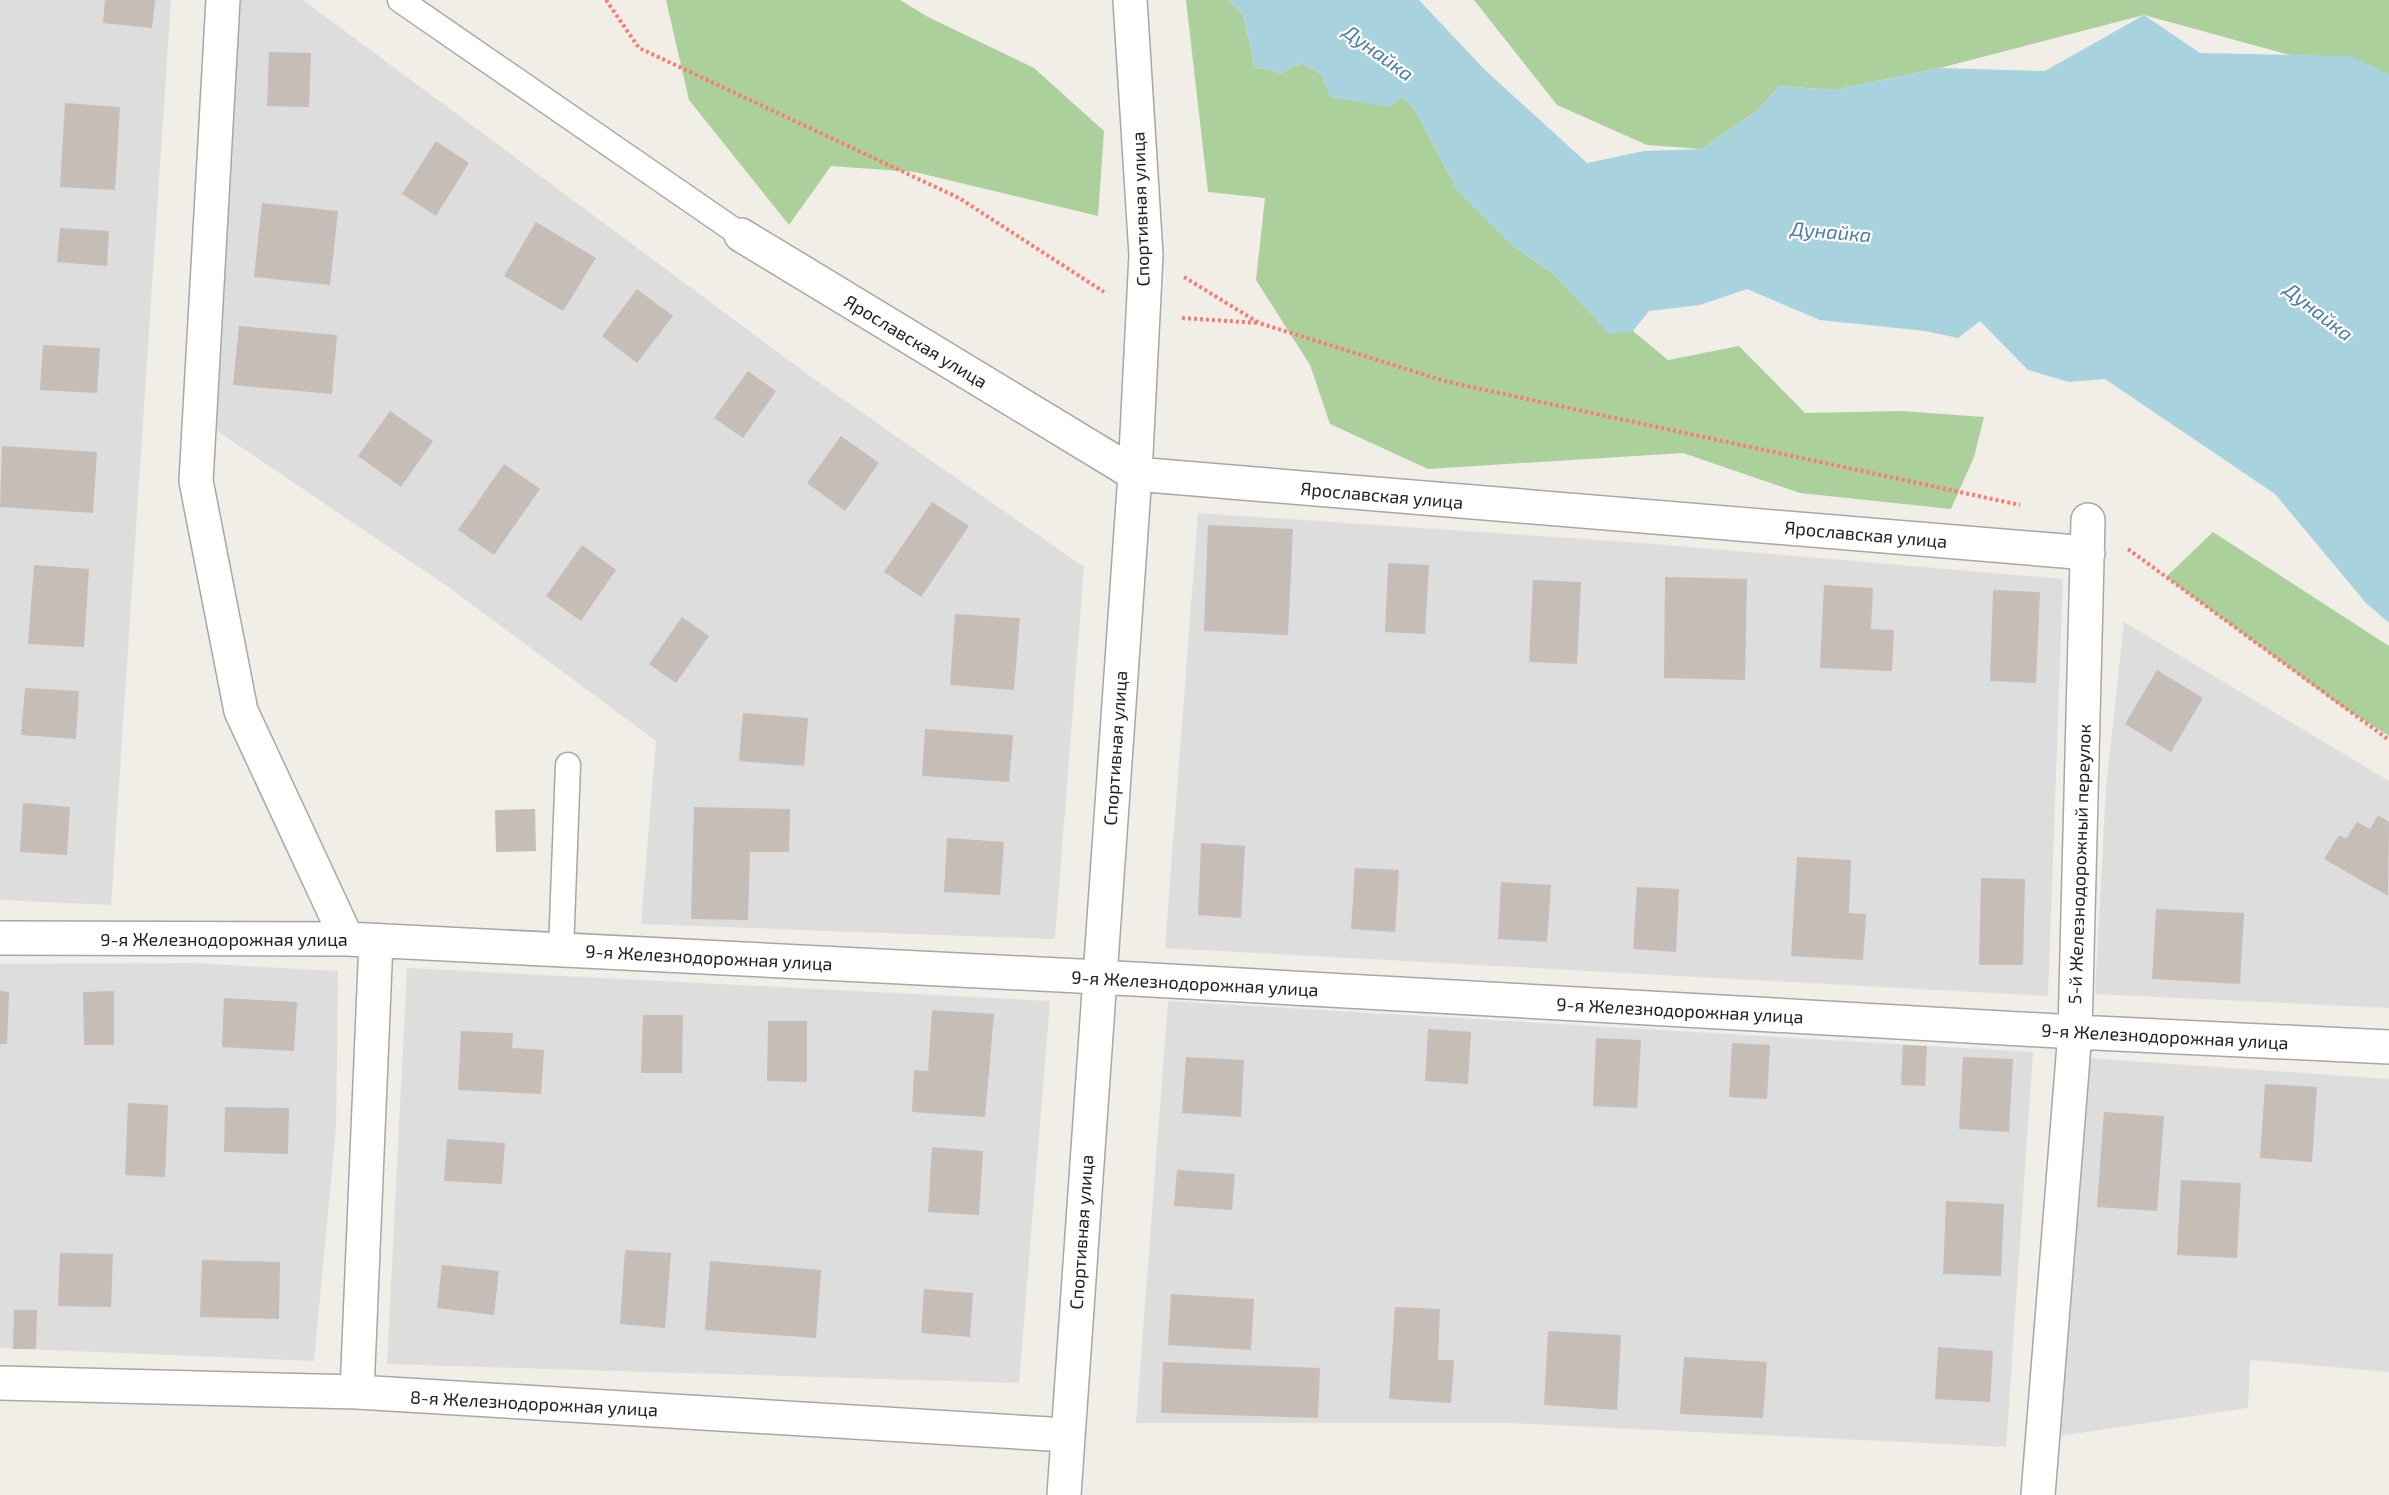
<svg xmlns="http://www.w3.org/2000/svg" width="2389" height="1495" font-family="'Exo 2',sans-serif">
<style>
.residential{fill:#dedddd}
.forest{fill:#acd09c}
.water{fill:#a8d3de}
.building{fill:#c6bdb6}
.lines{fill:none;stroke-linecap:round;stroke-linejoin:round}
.service-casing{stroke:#a7a7a7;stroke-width:27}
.minor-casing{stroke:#a7a7a7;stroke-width:36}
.path{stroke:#fa7b6f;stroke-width:4;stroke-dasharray:3 3;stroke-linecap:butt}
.service{stroke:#fff;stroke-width:24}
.minor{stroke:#fff;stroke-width:33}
.labels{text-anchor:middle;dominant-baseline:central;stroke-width:4.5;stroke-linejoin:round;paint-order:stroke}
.street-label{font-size:18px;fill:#202020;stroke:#fff}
.water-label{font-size:20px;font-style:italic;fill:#497aa9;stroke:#fff}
</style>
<rect width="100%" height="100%" fill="#f1ede7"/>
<path class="residential" d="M0,0H171L111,905L0,900Z
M240,0H303L814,379L1084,567L1055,939L641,924L656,741L447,586L214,429Z
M1198,513L1643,543L2063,579L2048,996L1165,948Z
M2124,622L2389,781V1008L2095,994L2106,788Z
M192,963L338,971L336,1128L314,1361L0,1348V964Z
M407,968L1050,1001L1019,1383L387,1364Z
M1168,1001L2033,1052L2006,1447L1510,1423H1136Z
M2087,1058L2389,1079V1372L2250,1360L2248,1408L2059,1436Z"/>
<path class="forest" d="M666,0H900L928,17L1034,68L1104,131L1098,216L915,172L831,166L789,225L689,100Z
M1186,0H1228L1243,15L1255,67L1281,73L1302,63L1321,74L1331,97L1390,106L1402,97L1414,108L1458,191L1512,245L1555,275L1609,333L1633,331L1668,360L1739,346L1805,413L1901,411L1984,417L1974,457L1951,509L1800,493L1683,453L1428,469L1330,424L1310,365L1256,280L1265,198L1208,192Z
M1474,0H2389V82L2144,15L1940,68L1834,90L1779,86L1759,109L1702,149L1647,145L1557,105Z
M2213,532L2389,646V736L2342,707L2166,577Z"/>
<path class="water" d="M1228,0H1419L1485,70L1587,163L1644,151L1702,149L1759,109L1779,86L1834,90L1940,68L2045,71L2144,15L2200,53L2350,56L2389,74V623L2366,603L2275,494L2105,379L2069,382L2028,370L1980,321L1958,338L1925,331L1820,320L1747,289L1700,305L1649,311L1633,331L1609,334L1555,275L1512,245L1458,191L1414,108L1402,97L1390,107L1330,97L1321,74L1302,63L1281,73L1255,67L1243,15Z"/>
<path class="building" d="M105,0H155L152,28L103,23Z
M269,52L311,53L309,107L267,106Z
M65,103L120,107L115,190L60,187Z
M436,141L469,163L436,216L402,194Z
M262,203L338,211L330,285L254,277Z
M536,222L596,258L563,311L504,276Z
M60,228L109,231L107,266L57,262Z
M637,289L673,316L637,363L602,336Z
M239,326L337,335L332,394L233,385Z
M43,345L100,348L97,393L40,390Z
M748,371L776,391L743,438L714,418Z
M390,411L433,441L401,487L358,456Z
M841,436L879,463L845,511L807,483Z
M2,446L97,452L93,513L0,507Z
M504,464L540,489L494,555L458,530Z
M932,502L969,526L921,597L884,572Z
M1208,525L1293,529L1288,635L1204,631Z
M582,545L616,570L581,621L546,596Z
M1388,563L1429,565L1425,634L1385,632Z
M34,565L89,569L84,647L28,644Z
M1665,577L1747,579L1745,680L1664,678Z
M1533,580L1581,582L1577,664L1529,662Z
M1824,585L1873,588L1871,629L1894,630L1892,671L1820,668Z
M1993,590L2040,592L2036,683L1990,681Z
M955,614L1020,618L1014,690L950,685Z
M682,617L709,636L676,683L649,664Z
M2157,670L2203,698L2171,752L2125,724Z
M25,688L79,691L76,739L21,735Z
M743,713L808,718L804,766L739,761Z
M925,729L1013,735L1009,782L922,776Z
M23,803L70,807L67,855L20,852Z
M694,807L790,809L789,852H750L748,920L691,919Z
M535,809L536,851L496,852L495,810Z
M2378,815L2389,822L2388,896L2324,859L2339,835L2346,839L2357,822L2370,829Z
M947,838L1004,842L1000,895L944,892Z
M1201,843L1245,846L1241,918L1198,915Z
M1797,857L1851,860L1849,913L1866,914L1863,960L1791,956Z
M1355,868L1399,870L1395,932L1351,929Z
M1981,878L2025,879L2023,965H1979Z
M1501,882L1551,885L1547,942L1498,939Z
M1637,887L1679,889L1676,952L1633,949Z
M2156,909L2244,913L2240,984L2152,979Z
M0,991L9,992L7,1044H0Z
M114,991V1045H84L83,992Z
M224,998L297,1002L294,1051L222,1047Z
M932,1010L994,1014L985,1117L912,1112L914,1070L928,1071Z
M643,1015H683L682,1073H641Z
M768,1021H807V1082L767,1081Z
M1428,1029L1471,1032L1468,1084L1425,1081Z
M461,1031L513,1033L512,1048L544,1050L541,1094L458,1090Z
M1596,1038L1641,1040L1637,1108L1593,1106Z
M1732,1043L1770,1045L1767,1099L1729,1097Z
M1903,1045L1927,1046L1925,1086L1901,1085Z
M1186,1057L1244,1060L1241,1117L1182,1113Z
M1963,1057L2013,1059L2009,1132L1959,1129Z
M2265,1084L2317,1087L2312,1162L2260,1158Z
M128,1103L168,1105L165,1177L125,1175Z
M225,1107L289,1108L288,1154L224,1152Z
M2104,1112L2164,1116L2157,1211L2097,1207Z
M447,1139L505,1143L502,1184L444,1181Z
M932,1147L983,1151L979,1215L928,1212Z
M1177,1170L1235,1174L1232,1210L1174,1206Z
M2181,1180L2241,1183L2237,1258L2177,1255Z
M1946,1201L2004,1204L2001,1276L1943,1274Z
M625,1250L671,1253L665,1328L620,1324Z
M60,1253L113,1254L111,1307L58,1306Z
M202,1260L280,1262L279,1319L200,1317Z
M710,1261L821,1270L816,1338L705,1330Z
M442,1265L499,1271L494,1315L437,1308Z
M924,1289L973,1293L970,1337L921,1333Z
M1171,1294L1254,1299L1251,1350L1168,1345Z
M1395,1307L1440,1309L1438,1360H1454L1451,1403L1389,1399Z
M14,1310H37L36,1349H13Z
M1548,1331L1621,1335L1617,1410L1544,1405Z
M1938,1347L1993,1351L1990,1402L1935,1399Z
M1684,1357L1767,1362L1763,1418L1680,1414Z
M1163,1362L1320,1368L1318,1418L1161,1413Z"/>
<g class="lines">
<defs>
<path id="service" d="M400,0L741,235
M561,950L568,765"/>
<path id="minor" d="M223,0L196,481L241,711L347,939
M741,235L1135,474L2088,553
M0,938L347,939L1098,977L2075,1032L2389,1047
M0,1383L357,1392L1067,1435
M357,1392L376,941
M1064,1495L1135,474L1146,255L1130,0
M2038,1495L2075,1032L2088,520"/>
</defs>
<use href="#service" class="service-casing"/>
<use href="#minor" class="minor-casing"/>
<path class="path" d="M606,0L639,48L959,198L1104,292
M1184,277L1259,323L1448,382L2020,505
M1182,318L1259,323
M2128,549L2389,740"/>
<use href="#service" class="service"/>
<use href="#minor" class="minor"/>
</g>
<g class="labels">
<g class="street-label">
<text transform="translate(1140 209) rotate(-92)">Спортивная улица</text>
<text transform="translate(916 341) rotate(31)">Ярославская улица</text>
<text transform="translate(1382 495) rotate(5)">Ярославская улица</text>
<text transform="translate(1866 534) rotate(5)">Ярославская улица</text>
<text transform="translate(1115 748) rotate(-86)">Спортивная улица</text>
<text transform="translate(2079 864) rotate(-88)">5-й Железнодорожный переулок</text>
<text x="224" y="939">9-я Железнодорожная улица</text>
<text transform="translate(709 957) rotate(3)">9-я Железнодорожная улица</text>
<text transform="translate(1195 983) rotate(3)">9-я Железнодорожная улица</text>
<text transform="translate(1680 1010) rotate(3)">9-я Железнодорожная улица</text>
<text transform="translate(2165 1036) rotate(3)">9-я Железнодорожная улица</text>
<text transform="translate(1081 1232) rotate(-86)">Спортивная улица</text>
<text transform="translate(534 1403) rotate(3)">8-я Железнодорожная улица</text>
</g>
<g class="water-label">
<text transform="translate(1379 52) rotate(36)">Дунайка</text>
<text transform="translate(1831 231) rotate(5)">Дунайка</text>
<text transform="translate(2319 311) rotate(38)">Дунайка</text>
</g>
</g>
</svg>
